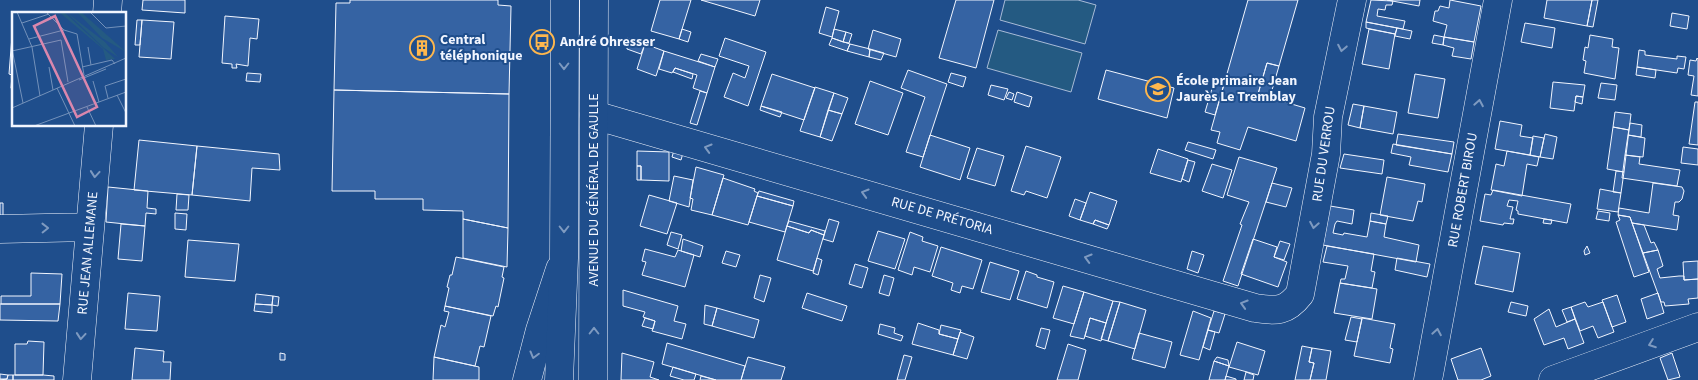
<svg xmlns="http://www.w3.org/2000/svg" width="1698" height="380" font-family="'Source Sans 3',sans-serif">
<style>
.green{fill:#245a82;stroke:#a8bbd7}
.building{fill:#3563a3;stroke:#f2f6ff}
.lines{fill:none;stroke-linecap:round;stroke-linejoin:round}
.minor-casing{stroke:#f2f6ff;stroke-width:29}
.major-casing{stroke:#f2f6ff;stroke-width:29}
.minor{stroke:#1f4e8c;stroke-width:28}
.major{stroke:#1f4e8c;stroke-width:28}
.oneway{stroke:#7e9ac0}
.labels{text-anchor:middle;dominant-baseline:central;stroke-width:4;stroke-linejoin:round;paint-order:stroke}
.poi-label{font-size:14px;font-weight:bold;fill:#f2f6ff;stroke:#1f4e8c;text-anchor:start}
.street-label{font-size:14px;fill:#f2f6ff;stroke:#1f4e8c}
.inset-road{fill:none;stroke:#7391ba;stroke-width:1}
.view{fill:#da87ad;fill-opacity:0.15;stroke:#da87ad;stroke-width:2.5}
.inset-edge{fill:none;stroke:#f2f6ff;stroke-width:2.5}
</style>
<rect width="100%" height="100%" fill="#1f4e8c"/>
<path class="green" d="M1005,0H1078L1096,5L1085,44L1000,20Z
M998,30L1082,53L1071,92L987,68Z"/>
<path class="building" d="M143,0H185V13L142,10Z
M350,0H498V5L511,6L509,94L334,90L336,3H350Z
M660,0H691L679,39L651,31Z
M701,0H760L755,16Z
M956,0H994L976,68L939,58Z
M1248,0H1298L1279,66L1267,63L1258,94L1305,108L1296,141L1248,127L1240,150L1217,143L1220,132L1211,130Z
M1371,0L1393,1L1392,5H1386L1385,10L1378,9L1377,16L1405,21L1403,29L1366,22Z
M1387,0H1420L1419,6Z
M1450,0L1481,6L1474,42L1444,37L1447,25L1433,21L1435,11H1438L1440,6L1449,8Z
M1547,0H1592L1587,26L1544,18Z
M1592,0H1598L1593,27L1587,26Z
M826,7L839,11L832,37L819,33Z
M1672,13L1689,16L1687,29L1670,26Z
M225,16L259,19L257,39L250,38L248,66L236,64L237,68H232V64L222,63Z
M137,20H142L140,45H135Z
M142,20L174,22L171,59L139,57Z
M1366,22L1397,28L1395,34L1366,28Z
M1525,23L1555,28L1552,48L1521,42Z
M1397,28L1412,31L1410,39L1395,36Z
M682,29L691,32L688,42L679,39Z
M834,29L846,32L843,42L832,38Z
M1369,29L1395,34L1389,69L1362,64Z
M873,30L901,39L896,57L868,49Z
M846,32L852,34L849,43L843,42Z
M1434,35L1444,37L1443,45L1432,43Z
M1590,35L1613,39L1612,47L1619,48L1615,79L1584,73L1586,61L1583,60L1585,47L1588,48Z
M12,36H14V92L11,88L12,75L9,74Z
M1444,37L1474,42L1471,59L1452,56L1454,48L1443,45Z
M627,38L645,44L641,54L627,49Z
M725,38L766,52L748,106L724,97L733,73L745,78L749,66L719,56Z
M832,38L850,44L847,51L829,45Z
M645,44L664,51L656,76L637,69Z
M850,44L870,49L869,57L847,51Z
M870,49L884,53L881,60L869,57Z
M1639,50L1645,51V55L1677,59V56L1686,57L1684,69L1678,68L1677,73L1637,67Z
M664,51L715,67L707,93L693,88L697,75L675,68L672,73L659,69Z
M701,54L718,59L715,67L698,61Z
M1697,58L1698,59V96L1691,95L1694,76L1688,75L1690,60L1696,61Z
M1267,63L1279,66L1270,97L1258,94Z
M1637,67L1656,70L1655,78L1636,75Z
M675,68L693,74L692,79L673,72Z
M908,70L947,84L923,157L906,152L925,97L901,88Z
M1106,70L1174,88L1167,118L1098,99Z
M247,73L261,74L260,82L246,81Z
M951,73L966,77L963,87L948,82Z
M772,74L815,88L804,120L761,106Z
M1415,74L1445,79L1438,118L1408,113Z
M870,81L903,93L888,135L855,124Z
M1214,82L1224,84L1215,115L1205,112Z
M1553,82L1585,85L1583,97L1576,96L1574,111L1550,108Z
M1601,83L1617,85L1615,100L1598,98Z
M991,85L1008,89L1004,100L988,95Z
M815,87L834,93L820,137L800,131Z
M334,90L509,94L508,228L463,219V211L423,210V199H375V191H332Z
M700,91L707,93L697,125L690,123Z
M1009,92L1014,94L1012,100L1006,98Z
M1017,92L1032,97L1029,107L1014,102Z
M834,93L848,98L842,114L828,110Z
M1576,96L1583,97L1582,104L1575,102Z
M1695,102H1698V145L1689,144Z
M1353,104L1364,106L1360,128L1348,125Z
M761,106L782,112L780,117L760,110Z
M1364,106L1397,112L1393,134L1360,128Z
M828,110L842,114L832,141L820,137Z
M1615,112L1631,114L1629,130L1613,127Z
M1500,121L1522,125L1520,136L1533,138L1530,155L1495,149Z
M1630,123L1642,125L1641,137L1628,135Z
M1613,127L1629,130L1624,172L1607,169Z
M1398,134L1454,142L1452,154L1396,145Z
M1545,134L1557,137L1553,159L1540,157Z
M930,135L970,148L960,180L920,167Z
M1628,135L1645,138L1643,157L1625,155Z
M1533,136L1544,138L1540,157L1530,155Z
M139,140L197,146L192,195L134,190Z
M1188,142L1216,150L1213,159L1185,150Z
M1393,144L1452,154L1448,172L1409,165L1411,157L1391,153Z
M197,146L279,154L280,170L252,168L250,201L192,195Z
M1026,146L1061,157L1047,198L1026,191L1024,195L1011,191Z
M1683,147L1698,149V165L1681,163Z
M977,148L1004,156L995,186L967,178Z
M1158,149L1188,159L1181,182L1150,173Z
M674,150L683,153L681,160L672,157Z
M637,151L669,152V181L641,180V166H637Z
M1507,151L1539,157L1537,166L1527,164L1522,196L1491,190L1496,164L1504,166Z
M1344,154L1384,160L1382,174L1340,168Z
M1625,155L1640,157L1639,164L1680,170L1677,186L1622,178Z
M1239,157L1277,168L1238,286L1223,281L1242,225L1240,224L1249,202L1227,195Z
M1188,160L1195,162L1189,182L1182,179Z
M1212,164L1232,170L1223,198L1202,191Z
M637,166H641V180H637Z
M696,167L724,175L712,215L691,210L693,199L690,198Z
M1616,171L1624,172L1621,193L1613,192Z
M674,176L693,180L689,207L669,201Z
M1387,177L1425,184L1422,202L1418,201L1413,221L1380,215Z
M723,178L755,189L754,191L758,193L748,225L712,215Z
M1272,183L1292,188L1286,207L1266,202Z
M1653,183L1682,187L1684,191L1682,199L1679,202H1675L1673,215L1679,216L1677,230L1632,223L1630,217L1618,215L1619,208L1649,213Z
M108,187L148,191L147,208L156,209V214L146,213L145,226L106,222Z
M1600,189L1621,193L1618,212L1597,209Z
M1493,190L1571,204L1567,223L1518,214V211L1516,210L1518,201L1509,200L1507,206L1513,207L1510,219H1514L1513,224L1504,223L1503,225L1480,221L1485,194L1491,195Z
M759,191L794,201L793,206L757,196Z
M1090,192L1117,201L1109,225L1095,220L1093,224L1080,220Z
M177,194L189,195L188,210H176Z
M649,195L677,203L667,234L640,226Z
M757,196L793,206L785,232L749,222Z
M1075,199L1086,203L1080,220L1069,216Z
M0,203H3V216H0Z
M1330,206L1354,210L1352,224L1337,221L1335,224L1333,233L1343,235L1344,233L1367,237L1370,221L1386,224L1384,237L1419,245L1416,262L1323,245Z
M1598,211L1610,213L1609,221L1596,219Z
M175,213L187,214L186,230L175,229Z
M1371,213L1388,216L1386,224L1370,221Z
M1618,215L1630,217L1649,272L1634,277L1616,222L1620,220Z
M463,219L508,228L507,267L463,258Z
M829,219L839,222L833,242L823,239Z
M1544,219L1552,220L1551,224L1543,223Z
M1095,220L1109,225L1107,229L1093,224Z
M789,221L825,231L824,235L811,230L809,233L787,226Z
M1632,223L1644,225L1651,243L1654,242L1658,250L1643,253Z
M121,224L145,226L142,261L118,259Z
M787,226L809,233L811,230L824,235L813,271L777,260Z
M878,231L905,239L895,269L868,261Z
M671,232L682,235L678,249L667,245Z
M910,232L923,237L922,241L938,246L930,272L914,267L912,275L898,270Z
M683,239L703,246L700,257L681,251Z
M1253,239L1277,247L1274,257L1287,262L1278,287L1241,274Z
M188,240L239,244L235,281L185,277Z
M1280,241L1290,244L1284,260L1274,257Z
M1327,246L1374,254L1371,271L1375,272L1372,288L1340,283L1341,279H1345L1348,266L1323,262Z
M1483,246L1520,253L1513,292L1475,284Z
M1587,246L1590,253L1585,255L1584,251Z
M941,247L982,260L973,289L962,286L960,293L951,290L953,283L932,276Z
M645,249L675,257L678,250L694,255L685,287L642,275L646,262L642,261Z
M1658,250L1663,266L1657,269L1660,278L1679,276H1684V280L1698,279V298L1688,299L1689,304L1665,306L1664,302H1661L1643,253Z
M726,251L740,255L736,267L722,263Z
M1192,251L1204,255L1198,273L1187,269Z
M456,257L504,267L502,277L504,278L498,307L496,306L493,316L445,306L449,288L447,287L450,275H452Z
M817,258L822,260L818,275L813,273Z
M1397,258L1430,264L1427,277L1395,270Z
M1698,261V279L1684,280L1683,262Z
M990,262L1019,271L1010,300L981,292Z
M855,264L868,268L862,288L849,284Z
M1026,271L1037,275V277L1054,282L1047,308L1017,299Z
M31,273L62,274L60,304H1V296H31Z
M760,275L771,278L764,302L754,298Z
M884,275L894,278L889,296L879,293Z
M1340,283L1377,289L1372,319L1334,313Z
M1063,286L1084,292L1074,324L1053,318Z
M623,290L678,306L674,321L686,324L682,339L652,331L655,321L643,317L645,312L623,306Z
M1084,292L1113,301L1106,323L1090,318L1084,339L1070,336Z
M128,293L160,296L157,331L125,329Z
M807,293L847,306L842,321L802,308Z
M1658,293L1664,313L1647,319L1641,299Z
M256,294L273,296L272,305L255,304Z
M1617,295L1626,322L1612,327L1602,300Z
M273,296L279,297L278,306L272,305Z
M1113,301L1120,302L1108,341L1101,339Z
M1120,302L1146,310L1135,349L1108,341Z
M1511,302L1528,306L1526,316L1508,312Z
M1585,302L1588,307L1603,302L1614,332L1598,338L1593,326L1580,331L1571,307Z
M0,304H60L58,321L0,320Z
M255,304L272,305V313L254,311Z
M705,305L717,308L712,326L704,324Z
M445,306L491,316L484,347L480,346L475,366L434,357L441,325L445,327L449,312L444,311Z
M1571,307L1575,319L1567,322L1562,310Z
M717,308L759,320L754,338L712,326Z
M1549,309L1556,327L1575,319L1584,343L1568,349L1564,338L1544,345L1534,319Z
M1193,311L1211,318L1199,360L1180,355Z
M1214,311L1225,314L1219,333L1208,330Z
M1351,317L1362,319L1357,342L1345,340Z
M645,318L655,321L653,329L642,326Z
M1090,318L1106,323L1101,341L1085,336Z
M1362,318L1395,324L1390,348L1393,349L1390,363L1354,356Z
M918,323L939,330V334L958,339L953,355L912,344Z
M880,324L895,328L894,333L903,336L901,341L878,334Z
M941,325L961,330L958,339L939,334Z
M1041,328L1050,330L1045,349L1036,346Z
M1208,330L1215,332L1210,350L1203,347Z
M960,332L974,337L967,359L953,355Z
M1139,333L1172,342L1165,368L1132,359Z
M28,341L44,342L43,375H15V344H27Z
M1237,342L1265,351L1258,375L1229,367Z
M667,343L745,366L741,380H716L662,364Z
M1068,344L1086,350L1078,380H1057Z
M1302,346L1312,348L1309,362L1314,363L1310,380H1295Z
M135,348L164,351L163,362H171L170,380H132Z
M1312,348L1331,351L1326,380H1310L1314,363L1309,362Z
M1481,348L1491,376L1481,380H1458L1451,359Z
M280,353L285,354V360H280Z
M622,353L654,362L650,377L659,380H621Z
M1672,353L1680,377L1668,380L1660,358Z
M904,355L912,357L905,380H897Z
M434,357L479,367V380H433Z
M748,357L785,367L781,380H741Z
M1217,357L1228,360L1229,366L1214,361Z
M1214,361L1229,366L1225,380H1209Z
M673,367L696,374L694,380H684L670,376Z
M1246,372L1254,375L1253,380H1244Z
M0,374L8,375L7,379H0Z
M8,375H13V380H0L7,379Z
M13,375H43L54,376V380H13Z
M701,376L716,380H700Z
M1226,376L1236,379V380H1225Z"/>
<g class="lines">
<defs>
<path id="minor" d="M107,14L108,0
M594,115L1255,308C1277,311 1286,312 1300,294L1326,154L1328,117L1352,0
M0,229L90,227
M77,380L99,125
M527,380L540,330L560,269
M1428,380L1498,0
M1553,380L1698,327"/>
<path id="major" d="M559,380L564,258L565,0
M593,380L594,0"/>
</defs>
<use href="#minor" class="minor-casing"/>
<use href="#major" class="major-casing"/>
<use href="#minor" class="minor"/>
<use href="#major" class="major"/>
</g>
<defs><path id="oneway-chevron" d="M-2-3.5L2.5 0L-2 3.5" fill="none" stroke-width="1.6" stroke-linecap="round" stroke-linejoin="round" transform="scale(1.25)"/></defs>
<g class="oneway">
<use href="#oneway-chevron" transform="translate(1342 48) rotate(101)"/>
<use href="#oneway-chevron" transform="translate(564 66) rotate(90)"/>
<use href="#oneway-chevron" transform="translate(1479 103) rotate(-80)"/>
<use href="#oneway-chevron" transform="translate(708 148) rotate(-164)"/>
<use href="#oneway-chevron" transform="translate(95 174) rotate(95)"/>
<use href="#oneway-chevron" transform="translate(865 193) rotate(-164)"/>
<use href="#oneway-chevron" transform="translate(1314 225) rotate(100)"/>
<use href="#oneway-chevron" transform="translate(45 228) rotate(-1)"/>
<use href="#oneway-chevron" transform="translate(564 229) rotate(90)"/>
<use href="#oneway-chevron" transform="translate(1088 258) rotate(-164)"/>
<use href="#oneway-chevron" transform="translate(1244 304) rotate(-163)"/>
<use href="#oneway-chevron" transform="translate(594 331) rotate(-90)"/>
<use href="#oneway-chevron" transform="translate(1437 332) rotate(-80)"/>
<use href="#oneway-chevron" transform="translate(81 336) rotate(95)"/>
<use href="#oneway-chevron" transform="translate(1652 344) rotate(160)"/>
<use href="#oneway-chevron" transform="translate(534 355) rotate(105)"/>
</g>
<defs>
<symbol id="bus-ring" viewBox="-11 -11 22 22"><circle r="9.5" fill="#1f4e8c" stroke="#ffb74d" stroke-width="1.5"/><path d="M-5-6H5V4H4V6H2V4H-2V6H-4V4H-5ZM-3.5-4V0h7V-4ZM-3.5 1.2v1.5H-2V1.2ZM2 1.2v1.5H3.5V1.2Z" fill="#ffb74d"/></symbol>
<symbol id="building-ring" viewBox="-11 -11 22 22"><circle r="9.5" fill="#1f4e8c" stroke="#ffb74d" stroke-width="1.5"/><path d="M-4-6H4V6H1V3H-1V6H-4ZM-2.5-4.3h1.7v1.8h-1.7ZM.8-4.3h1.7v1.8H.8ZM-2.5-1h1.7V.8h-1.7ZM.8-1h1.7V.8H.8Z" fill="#ffb74d"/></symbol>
<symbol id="school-ring" viewBox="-11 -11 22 22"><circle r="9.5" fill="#1f4e8c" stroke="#ffb74d" stroke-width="1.5"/><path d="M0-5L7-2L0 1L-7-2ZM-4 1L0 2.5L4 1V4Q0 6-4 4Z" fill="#ffb74d"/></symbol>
</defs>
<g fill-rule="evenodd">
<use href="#bus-ring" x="528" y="28" width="28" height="28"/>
<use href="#building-ring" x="408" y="34" width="28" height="28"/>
<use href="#school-ring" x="1144" y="75" width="28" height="28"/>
</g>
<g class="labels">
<g class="poi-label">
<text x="440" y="40">Central<tspan x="440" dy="16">téléphonique</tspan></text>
<text x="560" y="42">André Ohresser</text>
<text x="1176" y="81">École primaire Jean<tspan x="1176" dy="16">Jaurès Le Tremblay</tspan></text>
</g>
<g class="street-label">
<text transform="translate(1324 154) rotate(-82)">RUE DU VERROU</text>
<text transform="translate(594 190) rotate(-90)">AVENUE DU GÉNÉRAL DE GAULLE</text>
<text transform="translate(1463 190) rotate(-80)">RUE ROBERT BIROU</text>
<text transform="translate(942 216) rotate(16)">RUE DE PRÉTORIA</text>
<text transform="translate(88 253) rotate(-85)">RUE JEAN ALLEMANE</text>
</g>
</g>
<g transform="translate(12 12)">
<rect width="114" height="114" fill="#1f4e8c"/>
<path d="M47,0H52L103,47L94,48L91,37ZM54,0L93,30L106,45L92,36ZM65,0H69L114,40L90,26Z" fill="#245a82"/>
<path class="inset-road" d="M5,0L20,35L28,84M34,0L52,18L65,22L72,63M78,0L94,16L114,14M10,11L37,2M17,27L52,18M76,35L79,53M0,37L11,91M0,39L49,28L56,70M37,55L41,78M70,55L100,48L103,52M67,68L94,57M81,69L87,90M45,76L63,114M105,83L114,101M96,86L93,74L114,67M75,95L84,114M0,96L114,46M22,114L114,80"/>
<path class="view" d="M43,4L85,95L65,105L22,14Z"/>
<rect width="114" height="114" class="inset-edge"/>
</g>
</svg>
